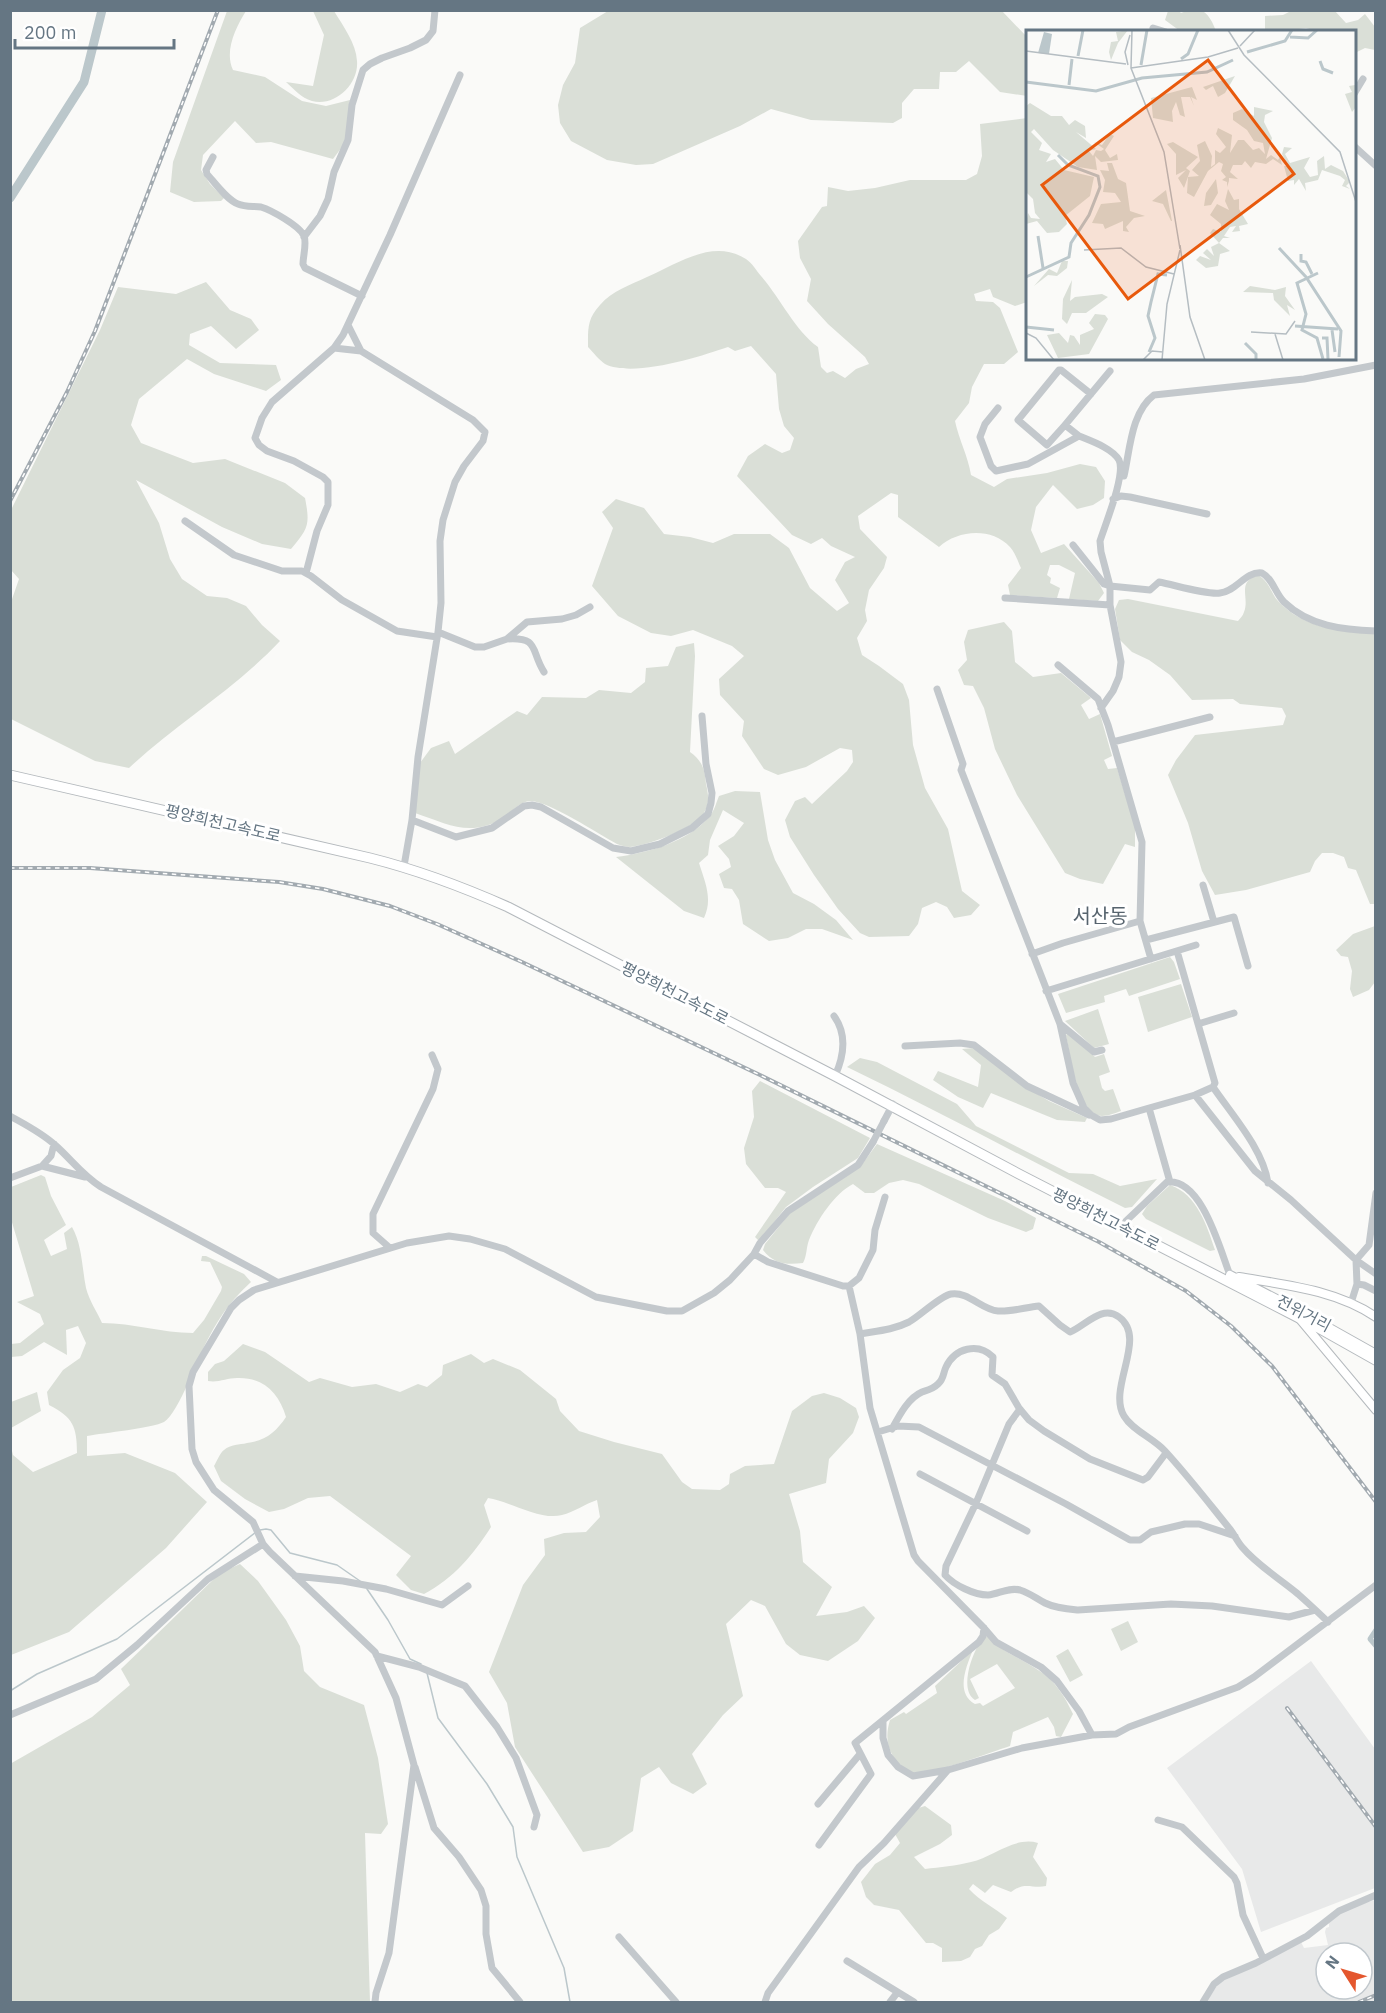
<svg xmlns="http://www.w3.org/2000/svg" width="1386" height="2013" font-family="'IBM Plex Sans','Noto Sans KR',sans-serif">
<style>
.built{fill:#e8e9e9;fill-rule:evenodd}
.green{fill:#dadfd7}
.lines{fill:none;stroke-linecap:round;stroke-linejoin:round}
.stream{stroke:#bbc7cb;stroke-width:1.5}
.canal{stroke:#bbc7cb;stroke-width:5}
.river{stroke:#bbc7cb;stroke-width:9}
.major-casing{stroke:#b5babe;stroke-width:10}
.highway-casing{stroke:#b4b9bd;stroke-width:11}
.minor{stroke:#c3c8cc;stroke-width:7}
.major{stroke:#fff;stroke-width:8}
.highway{stroke:#fff;stroke-width:9}
.rail-casing{stroke:#a2aab0;stroke-width:4}
.rail{stroke:#fff;stroke-width:1.5;stroke-dasharray:4.5;stroke-linecap:butt}
.minor-bridge{stroke:#c3c8cc;stroke-width:7}
.labels{text-anchor:middle;dominant-baseline:central;stroke-width:6;stroke-linejoin:round;paint-order:stroke}
.street-label{font-size:16px;fill:#657683;stroke:#fff}
.quarter-label{font-size:20px;fill:#57646e;stroke:#fff}
.inset-river{fill:none;stroke:#bbc7cb;stroke-width:3}
.inset-road{fill:none;stroke:#b5bdc2;stroke-width:1.5}
.view{fill:#e8590c;fill-opacity:0.15;stroke:#e8590c;stroke-width:3}
.inset-edge{fill:none;stroke:#657683;stroke-width:3}
</style>
<rect width="100%" height="100%" fill="#fafaf8"/>
<path class="built" d="M1311,1661L1375,1749V1888L1261,1932L1242,1869L1167,1768Z
M1375,1900V2002H1206L1219,1983L1301,1942L1304,1948L1328,1945L1325,1932L1326,1928L1329,1927V1922L1333,1917L1358,1905ZM1326,1953H1362V1989H1326Z"/>
<path class="green" d="M227,11H246C236,27 224,51 233,70L265,77L302,101L326,106L350,100L345,143L333,159L271,142L256,143L235,121L203,155L201,170L210,184L224,198L221,201L194,202L170,192L173,162Z
M313,11H334C343,26 356,43 357,61C359,84 335,107 312,101C301,98 294,89 286,82L313,86L324,35Z
M608,11H1002L1027,37V96L1000,92L969,61L956,72H940L939,89H914L902,103V118L893,123L811,120L771,109L740,126L653,164L636,165L607,160L571,141L560,123L558,105L563,85L575,63L580,28Z
M1168,11H1179L1181,13C1202,4 1209,13 1216,31H1180L1165,20Z
M1291,11H1335L1346,23L1358,20L1365,14L1375,27V50L1365,48L1355,53L1354,32L1316,31L1306,28L1285,31H1265V16L1283,15Z
M1027,118V302L1015,306L993,297L990,289L974,294L976,301L993,302L1000,308L1018,352L1004,364H984L972,387L969,403L955,421C959,440 968,456 971,475L994,487L1007,479L1047,473L1080,464L1096,467L1105,481L1104,498L1093,505L1077,509L1053,485L1036,507L1031,530L1041,553L1064,544L1099,583L1104,593L1098,601L1069,599L1075,573L1059,565H1050L1047,575L1051,578L1050,583L1060,588L1057,598L1010,595L1008,585L1021,568C1018,562 1015,552 1010,547C991,527 958,530 939,547L898,517V495L891,493L858,516L860,529L887,557L884,568L869,590L865,610L867,621L857,638L862,655L879,666L903,684L909,700L913,745L925,788L948,829L962,891L980,905L971,915L954,918L947,907L936,902L922,908L918,924L909,936L869,937L860,933L838,909L814,875L790,837L785,820L795,801L805,797L812,804L847,771L853,762L852,750L840,748L806,767L778,775L764,769L742,736L744,721L720,695L719,679L744,656L732,646L693,630L671,636L651,633L618,616L592,586L613,528L602,512L616,499L644,508L664,534L690,537L713,543L734,534H770L789,548L810,588L837,611L849,603L835,580L845,562L855,557L831,546L822,538L811,544L792,535L737,476L748,456L765,444L782,453L790,450L794,438L784,426L779,409L776,374L751,346L735,351L728,347C699,357 633,378 605,364C599,360 593,352 588,347C588,329 587,319 600,305C612,291 630,285 647,277C677,264 713,238 746,259C752,263 756,270 761,276C781,299 794,329 818,347L821,367L827,373L833,371L845,378L856,369L869,364L865,357L828,324L807,301L811,279L800,258L798,241L822,207L827,206L828,187L848,191L875,188L910,180H966L977,174L982,156L980,124Z
M206,282L230,310L251,319L259,330L236,349L211,326L190,334L189,345L220,363L276,365L281,380L266,391L214,374L187,359L139,399L131,425L141,443L193,463L225,459L285,483L305,498C310,524 309,528 291,549L262,544L222,527L136,480L159,523L170,559L182,579L207,596L227,598L246,606L262,625L280,641C235,689 177,723 129,768L95,761L11,719V602L19,579L11,570V510L100,330L118,287L176,294Z
M1258,575C1269,581 1271,593 1278,601C1303,628 1341,632 1375,634V904H1370L1356,870L1348,868L1344,857L1333,853H1322L1315,861L1310,872L1246,890L1215,895L1202,871L1188,823L1168,775L1176,760L1195,735L1283,725L1286,716L1282,708L1240,704L1233,699L1192,700L1170,675L1149,660L1132,652L1120,640L1115,609L1119,600L1128,599L1238,621C1240,618 1243,616 1244,612C1250,598 1236,582 1258,575Z
M1004,622L1012,631L1015,662L1033,677L1061,673L1091,698L1081,705L1089,719L1100,714L1112,756L1104,760L1108,769L1117,768L1135,827V847L1125,844L1103,884L1080,879L1065,873L1017,795L995,749L984,708L973,686L964,685L958,670L967,660L964,642L968,630Z
M694,643L695,656L690,752C702,760 705,770 706,784C708,793 710,802 705,811C698,828 648,845 630,847C626,847 622,846 617,844C598,834 549,801 530,801C519,802 512,812 503,818C470,838 448,824 415,813L420,763L431,748L449,741L455,754L517,711L527,715L542,697L586,698L599,690L631,693L645,682L646,668L668,666L676,647Z
M735,791L760,792L768,840L775,860L793,893L814,904L836,920L853,940L822,929H806L788,938L769,941L743,924L739,900L732,889L724,888L719,874L731,867L729,859L718,846L734,836L744,823L723,810L710,840L708,855L699,863C705,882 713,899 704,918L684,911L616,857C647,853 688,842 709,817C714,812 716,803 719,796Z
M1375,926V982L1369,990L1353,997L1350,989L1352,971L1348,957L1341,956L1336,950L1353,934Z
M1170,957L1174,962L1180,979L1129,996L1126,989L1104,996L1105,1002L1066,1013L1058,994Z
M1181,984L1192,1017L1148,1032L1138,997Z
M1098,1009L1109,1044L1094,1048L1065,1021Z
M1067,1032L1095,1057L1104,1054L1110,1072L1099,1076L1102,1088L1105,1091L1113,1089L1121,1111C1115,1113 1108,1116 1102,1116C1077,1114 1071,1056 1066,1036Z
M974,1048L1022,1085L1049,1101L1087,1118L1085,1122L1057,1120L991,1093L983,1108L958,1097L933,1080L938,1071L978,1087L981,1065L962,1049Z
M860,1058L877,1062L957,1104L976,1126L1069,1173L1093,1174L1120,1186L1157,1179L1132,1207L1125,1208C1032,1162 940,1112 847,1067Z
M760,1081L870,1138L858,1158L813,1187L786,1207L759,1241L755,1237L786,1192L778,1188H765L746,1164L744,1148L754,1117L752,1091Z
M877,1144L1005,1201L1036,1218L1033,1229L1026,1232L988,1218L919,1184L903,1180L889,1183L874,1193H865L853,1184C835,1193 817,1220 809,1240C806,1248 807,1256 803,1263C786,1265 774,1264 763,1250L765,1244L790,1213L863,1163Z
M41,1175L45,1177L51,1196L66,1225L44,1240L51,1256L67,1249L64,1233L72,1227C82,1244 82,1268 86,1288C89,1300 97,1312 102,1323C133,1323 162,1333 193,1333L204,1320L221,1291L222,1287L210,1262L201,1261L202,1256H206L244,1274L251,1282C231,1301 222,1313 209,1337C199,1354 179,1413 164,1422C153,1428 103,1433 87,1436V1456L125,1453L175,1473L207,1502L166,1548L69,1632L11,1655L10,1443L13,1455L33,1472L77,1453C77,1427 73,1417 49,1405L47,1392L63,1370L80,1358L86,1343L78,1326L66,1330L67,1355L44,1342L22,1356L11,1357V1344L20,1343L44,1324L40,1314L17,1302L34,1296L11,1219V1187Z
M1170,1185C1197,1194 1207,1226 1215,1250L1210,1251L1146,1219L1142,1214L1147,1206Z
M243,1344L265,1352L309,1382L320,1378L352,1387L376,1384L400,1392L418,1384L427,1387L442,1375L443,1365L471,1354L484,1363L493,1359L520,1370L556,1399L560,1411L579,1431L614,1442L662,1454L682,1482L692,1489L720,1490L729,1484L730,1474L745,1466L774,1464L792,1411L812,1396L824,1393L840,1398L856,1408L859,1417L853,1433L829,1459L826,1483L789,1494L800,1531L803,1562L832,1587L816,1616L847,1612L864,1606L875,1618L858,1641L828,1661L800,1655L786,1644L765,1606L751,1600L726,1624L743,1696L723,1715L692,1754L707,1784L693,1794L671,1783L659,1767L641,1778L633,1831L609,1847L583,1852L515,1747L507,1703L489,1672L523,1585L545,1555L544,1539L564,1533L586,1532L600,1517L597,1500C585,1504 574,1512 562,1515C541,1521 509,1501 488,1498L484,1505L491,1527C473,1555 454,1578 424,1594L411,1590L396,1575L411,1556L330,1496L308,1498L284,1509L269,1512L245,1499L221,1481L214,1466C217,1461 220,1453 224,1450C231,1444 239,1445 247,1443C265,1441 276,1432 286,1417C279,1393 263,1377 237,1378C227,1378 218,1383 208,1381V1372L215,1364L224,1361Z
M37,1392L41,1411L11,1428V1402Z
M240,1564L258,1581L286,1620L300,1646L304,1671L320,1687L364,1705L378,1758L388,1824L381,1834L365,1833L370,2002H11L10,1764L92,1717L130,1685L121,1669L220,1573Z
M1128,1621L1138,1642L1121,1651L1111,1629Z
M988,1635C1000,1652 1021,1658 1038,1670C1055,1680 1065,1697 1073,1714L1061,1737L1056,1736L1054,1727L1048,1717L1013,1732L1010,1746C989,1753 934,1774 915,1773C907,1772 897,1763 893,1756C886,1745 886,1733 890,1720L904,1712L906,1714L937,1693L935,1686L973,1650C966,1667 955,1693 975,1704L980,1703L983,1706L1015,1688L997,1664L970,1679L979,1698L975,1700C960,1691 970,1659 978,1646C980,1642 985,1638 988,1635Z
M1068,1649L1083,1675L1070,1682L1056,1656Z
M925,1806L951,1825L952,1835L940,1844L914,1857L925,1869C940,1867 956,1866 971,1862C993,1857 1015,1836 1038,1843L1033,1857L1047,1878L1046,1886C1032,1889 1025,1881 1011,1892L993,1885L985,1893L973,1884L969,1889C981,1902 994,1907 1007,1918L999,1929L989,1935L982,1946L975,1949L970,1957L961,1961L942,1962V1948L933,1943H926L899,1910L874,1905L866,1897L861,1882L875,1864L890,1855L900,1843L895,1834L915,1809Z"/>
<g class="lines">
<path class="stream" d="M260,1530L266,1529L271,1530L290,1553L337,1565L360,1581
M367,1589L388,1620L410,1659L421,1664
M427,1673L438,1718L487,1784L513,1827L517,1857L564,1968L570,2002
M10,1691L37,1674L117,1639L256,1532"/>
<path class="canal" d="M1376,1630L1370,1639L1376,1646"/>
<path class="river" d="M10,198L84,82L102,10"/>
<defs>
<path id="major" d="M1230,1275L1294,1308L1376,1354
M1239,1277C1286,1285 1336,1290 1376,1317
M1299,1318L1376,1410
M1305,1321L1376,1361"/>
<path id="highway" d="M10,775L370,858C418,870 463,887 508,907L835,1076L1019,1174L1299,1318"/>
</defs>
<use href="#major" class="major-casing"/>
<use href="#highway" class="highway-casing"/>
<path class="minor" d="M1153,28L1166,32
M1354,94L1363,79
M1354,146L1376,166
M213,157L206,170L207,174C215,183 227,200 238,204C245,207 253,206 261,207C271,210 300,226 304,236C307,243 303,256 303,264L305,268L362,296
M304,237L320,216L328,199L334,172L348,140L352,105L363,70L370,64L382,58L410,48L426,40L433,31L435,10
M348,325L361,351
M334,348L361,351L473,420L485,432L483,441L464,466L455,482L443,520L440,541L441,603L438,632L418,757L412,820L404,866
M998,408L985,424L980,437L991,466L996,471L1028,464L1079,436C1091,441 1112,448 1119,460C1126,474 1105,525 1100,541L1101,552L1110,586V605L1121,662L1119,677L1113,691L1101,708
M1065,425L1110,371
M1079,436L1065,425L1047,445L1018,420L1059,370H1061L1091,394
M1124,476C1130,450 1131,412 1154,395L1304,379L1376,365
M1113,499L1121,496L1130,497L1207,514
M185,521L234,555L282,571H302L311,576L342,600L397,631L437,637
M1073,545L1104,584L1110,586L1150,590L1159,582C1175,585 1206,595 1220,593C1237,591 1245,571 1262,573C1273,579 1275,593 1284,602C1309,626 1343,630 1376,631
M306,573L317,531L328,505V482L323,477L294,461L267,451L259,445L255,438L262,418L272,402L334,348L343,335L390,235L460,75
M1005,598L1110,605
M438,632L475,647H484L507,639L527,622L562,619L576,615L590,607
M507,639C540,637 530,650 544,672
M1058,665L1098,699L1108,725L1142,842L1140,921L1151,959
M937,689L963,764L961,770L1060,1024L1073,1083L1084,1108L1091,1115L1100,1120L1111,1119L1149,1108L1170,1182
M1113,742L1210,717
M412,820L456,837L492,828L524,806L532,805L541,807L613,848L631,851L660,844L692,828L708,814L711,803L712,793L706,764L702,716
M1203,885L1214,922
M1146,940L1234,917L1248,966
M1032,954L1063,943L1140,921
M1046,991L1196,945
M834,1016C847,1034 844,1056 835,1076
M1060,1024L1094,1052L1102,1050
M1198,1024L1234,1013
M905,1046L960,1043L974,1045L1027,1086L1089,1115
M1213,1087C1232,1115 1263,1149 1268,1183
M1195,1095L1255,1171L1291,1200L1356,1260L1376,1274
M1149,1108L1195,1095L1213,1087L1215,1083L1177,951
M10,1116C26,1125 42,1133 55,1145C71,1159 82,1175 101,1187L277,1282
M884,1121L893,1104
M42,1166L51,1156L54,1144
M10,1178L42,1166L85,1177
M1125,1222L1167,1182C1202,1178 1220,1250 1230,1275
M390,1248L373,1233V1214L433,1089L438,1069L432,1055
M754,1254L768,1262L843,1286H849L859,1278L873,1250L875,1230L885,1197
M1357,1284L1356,1260L1369,1245L1376,1193
M849,1286L860,1334L870,1408L914,1555L918,1561L984,1628L996,1642L1041,1667L1057,1681L1079,1711L1092,1735
M1351,1303L1357,1284L1364,1285L1376,1291
M860,1334C877,1331 893,1330 909,1322C920,1316 940,1296 951,1294C968,1291 982,1310 998,1311C1011,1312 1027,1307 1039,1306L1060,1325L1070,1332C1085,1326 1102,1304 1119,1317C1148,1338 1107,1388 1124,1416C1132,1430 1153,1438 1165,1451C1188,1476 1208,1502 1229,1528C1234,1534 1237,1541 1242,1547C1258,1566 1279,1578 1298,1594C1308,1603 1318,1612 1328,1622
M1020,1409L1009,1424L976,1503L946,1566L945,1575C954,1585 974,1595 988,1595C999,1594 1008,1587 1020,1590C1030,1593 1037,1599 1045,1603C1055,1608 1067,1609 1078,1610L1171,1604L1212,1606L1289,1617L1315,1610
M892,1429C899,1416 908,1398 922,1392C928,1390 933,1389 938,1384C944,1379 943,1373 946,1367C955,1348 978,1342 993,1357L992,1375L1005,1384L1019,1408L1029,1420L1044,1431L1090,1459L1143,1480L1148,1477L1166,1453
M878,1432L898,1426L919,1427L1066,1504L1130,1540H1140L1151,1532L1185,1524H1199L1235,1536
M920,1474L1027,1531
M295,1576L343,1581L386,1589L442,1605L468,1586
M377,1656L419,1667L465,1686L497,1727L516,1758L537,1815L534,1827
M10,1715L96,1679L137,1645L208,1579L263,1544
M883,1722V1738L888,1755L898,1767L913,1776L948,1770L1022,1748L1092,1735L1116,1734L1129,1727L1238,1687L1254,1677L1376,1585
M415,1767L434,1828L459,1857L481,1890L486,1906V1934L492,1968L520,2002
M818,1804L860,1754
M1158,1820L1182,1827L1234,1877L1237,1883L1243,1915L1263,1958
M819,1845L871,1774L855,1743L979,1642L983,1636L984,1628
M619,1937L676,2002
M847,1961L914,2002
M375,2002L376,1993L389,1953L414,1765L396,1698L375,1652L270,1552L263,1544L253,1522L214,1490L196,1462L192,1449L189,1386L193,1372L231,1308L239,1300L254,1290L407,1243L449,1236L470,1239L505,1249L596,1297L667,1311H682L714,1293L730,1280L754,1254L760,1243L788,1211L858,1165L873,1142
M765,2002L768,1993L859,1867L884,1843L948,1770
M890,2002L897,1993
M1203,2002L1214,1984L1223,1977L1256,1963L1307,1936L1339,1911L1376,1895"/>
<use href="#major" class="major"/>
<use href="#highway" class="highway"/>
<defs>
<path id="rail" d="M10,501L67,392L95,331L218,10
M10,868H90L279,882L323,889L390,906L437,924L522,962L760,1075L1099,1242L1186,1291L1231,1326L1272,1366L1376,1502
M1287,1708L1376,1827
M1359,2002L1376,1995"/>
</defs>
<use href="#rail" class="rail-casing"/>
<use href="#rail" class="rail"/>
<path class="minor-bridge" d="M873,1142L884,1121"/>
</g>
<g class="labels">
<g class="street-label">
<text transform="translate(223 823) rotate(13)">평양희천고속도로</text>
<text transform="translate(675 993) rotate(27)">평양희천고속도로</text>
<text transform="translate(1106 1219) rotate(27)">평양희천고속도로</text>
<text transform="translate(1304 1313) rotate(28)">전위거리</text>
</g>
<g class="quarter-label">
<text x="1100" y="915">서산동</text>
</g>
</g>
<g transform="translate(1026 30)">
<rect width="330" height="330" fill="#fafaf8"/>
<path d="M102,0L92,13L85,30L83,22L85,12L92,11L90,2ZM209,46L199,63L192,67L187,56L180,60L177,57ZM330,46V77L326,82L319,64L326,62L323,56L329,55ZM166,57L171,70L165,67L168,76L164,67H155L159,87L154,85L150,72L146,81L147,92L127,88L125,68ZM4,73L25,86H36L43,95L49,90L59,96L60,108L50,102L70,119L63,121L67,126L70,120L75,121L78,119L68,112L76,115L84,104L88,106L79,120L84,128L91,124L92,130L75,132L69,126L71,140L52,137L27,120L8,99L5,102L16,113L13,120L25,124L20,132L29,129L38,140L68,147L64,166L39,186L41,194L33,202L21,203L11,191L0,194L2,183L5,188L14,189L9,183L7,169L0,162V76ZM228,77L247,81L239,85L238,92L246,108L240,129L245,125L252,130L254,127L256,135L247,129L240,134L229,132L225,138L219,131L216,135H207L204,142L212,149L203,148V151L201,157V152L196,150L200,147L195,141L197,134L193,132L182,141L168,167L161,163L162,147L173,146L166,140L174,131L171,115L179,111L186,126L185,137L189,134V120L194,123L200,117L190,104L192,98L206,105L204,123L212,110H218L227,120L233,118L239,124L237,113L228,111L221,100L207,90V83L216,79L228,86ZM147,112L172,127L160,138L164,141L158,158L152,148L160,140L150,145V124L141,114ZM258,117L266,118L259,124L264,133L284,127L278,138L284,147L292,145L291,131L298,126L299,139L305,135L317,141L324,152L320,156L324,159L316,156L319,150L314,146L296,140L292,150L279,153L280,161L273,149L268,155V150L262,151L258,136H262L256,124ZM81,133H86L92,149L100,153L104,181L119,186L108,188L100,197L103,202L97,201V191L79,199L77,194L66,193L75,174L95,172L89,163L77,162L79,150L74,140L83,141ZM190,149L192,163L185,175L178,176L180,163ZM202,159L208,170L213,169V179L222,194L213,196L214,201L206,202L210,196L204,197L198,206L204,208H197L193,213L204,221L194,224L192,236L180,238L170,230L174,226L185,230L177,223L181,219L188,226L185,217L193,213L184,203L187,199L195,202V194L184,185L191,174L203,180L199,171ZM140,160L146,191H145L137,174L126,171ZM36,231H42L41,238L31,246L22,245L8,256L23,239L31,243ZM46,250L44,271L49,267L76,264L82,267L60,283H46L41,294L36,289L37,269ZM224,256L249,260L260,257L259,266L269,280L261,275L264,286L248,270L247,263L217,262ZM69,284L79,285L82,289L63,324L32,328L21,305L33,303L42,313L44,305L48,306L54,315V305L68,299L63,293Z" fill="#dadfd7"/>
<path d="M18,2L26,4L23,24L12,23Z" fill="#bbc7cb"/>
<path class="inset-river" d="M264,7L282,8L291,0M221,22L259,11L266,0M52,26L57,0M155,29L162,24L172,0M294,31L297,39L307,43M115,35L121,0M0,52L70,61L116,48L181,42L207,30M43,55L46,29M12,206L17,238M253,218L280,247L315,301L313,327M275,224V231L280,232L286,244M292,243L271,253L280,284L276,300L291,308L297,329M0,247L43,227L45,213L63,185L74,157L72,146L42,135L32,125M269,296L312,299M0,297L28,300M306,300L309,322M296,308H301L302,329M219,313L230,324V330M123,322L129,308L122,286L125,272L132,244L141,245"/>
<path class="inset-road" d="M106,0L105,38L138,122L154,219M202,0L218,25L314,122L330,172M214,16L229,0M0,21L100,34M102,35L99,22L104,5M105,38L182,27L212,18M154,215L164,287L179,330M58,220L95,218L120,237L148,244M225,302L260,304L269,291M0,303L10,308L28,330M249,304L257,330M117,330L126,321L137,322M136,330L141,274L154,220"/>
<path class="view" d="M182,30L268,144L102,269L16,155Z"/>
<rect width="330" height="330" class="inset-edge"/>
</g>
<rect width="1386" height="2013" fill="none" stroke="#657683" stroke-width="24"/>
<g transform="translate(1344 1971) rotate(307)"><circle r="28" fill="#ffffff" stroke="#c1c8cd" stroke-width="1.5"/>
<path d="M0-4.5L10 22L0 15L-10 22Z" fill="#e4572e"/>
<text y="-9" font-size="16" font-weight="bold" text-anchor="middle" fill="#657683">N</text>
</g>
<path d="M15 39v9h159v-9" fill="none" stroke="#657683" stroke-width="3"/>
<text x="24" y="39" font-size="18" fill="#657683" stroke="#ffffff" stroke-width="4.5" paint-order="stroke">200 m</text>
</svg>
